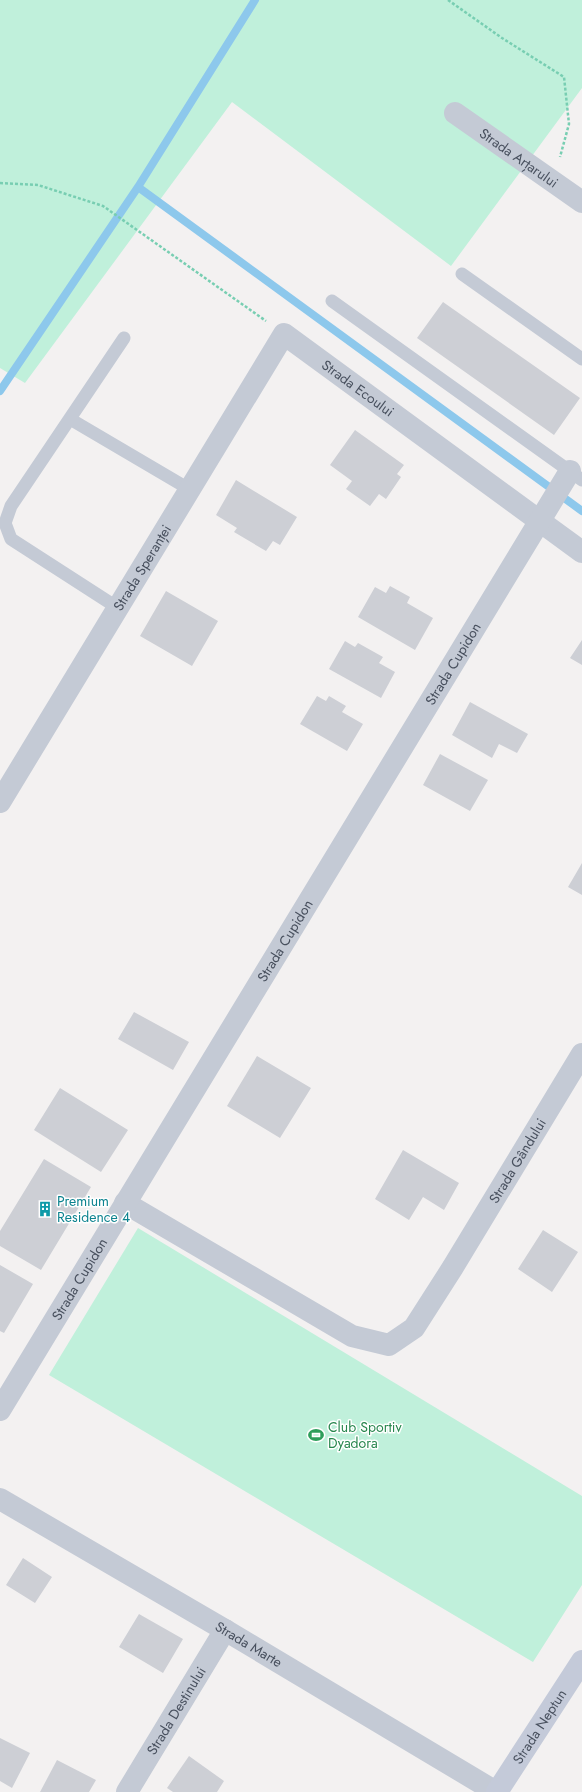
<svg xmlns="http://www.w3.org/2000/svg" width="582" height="1792" font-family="Jost,sans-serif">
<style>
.green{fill:#c0f0db}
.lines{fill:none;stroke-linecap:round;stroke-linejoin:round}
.stream{stroke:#8dc8ec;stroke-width:8}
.building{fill:#cdcfd5}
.path{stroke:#78ceb2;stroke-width:2.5;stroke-dasharray:3 2;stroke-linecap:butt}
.lane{stroke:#c4cad5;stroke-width:13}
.street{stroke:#c4cad5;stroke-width:22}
.secondary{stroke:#c4cad9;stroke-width:22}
.labels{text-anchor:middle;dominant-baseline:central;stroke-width:3;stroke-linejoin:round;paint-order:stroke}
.street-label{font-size:14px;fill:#48505e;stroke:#fff}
.culture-label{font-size:14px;fill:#0d838f;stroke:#fff;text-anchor:start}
.leisure-label{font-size:14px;fill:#27864d;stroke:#fff;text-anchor:start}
</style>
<rect width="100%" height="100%" fill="#f3f1f1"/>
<path class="green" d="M0,0H582V88L451,266L232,102L25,383L0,368Z
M138,1228L582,1496V1585L533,1662L49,1375Z"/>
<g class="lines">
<path class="stream" d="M138,187L582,511
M0,391L138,187L255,0"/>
</g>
<path class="building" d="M443,302L580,398L554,435L417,338Z
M355,430L404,465L397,474L401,477L386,499L379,494L370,506L346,489L352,481L330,465Z
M236,480L297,517L280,545L273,541L266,551L234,532L237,528L216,515Z
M390,586L410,597L407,603L433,618L415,650L358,617L375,587L386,593Z
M166,591L218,621L192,666L140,636Z
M582,640V665L570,658Z
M345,641L355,647L358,643L383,657L379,663L395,672L381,698L329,669Z
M317,696L326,701L329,696L346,706L342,712L363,724L347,751L300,724Z
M470,702L528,734L517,753L499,744L492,758L452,735Z
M440,754L488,780L470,811L423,785Z
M582,863V895L568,887Z
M134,1012L189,1042L173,1070L118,1039Z
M257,1056L311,1088L280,1138L227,1106Z
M60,1088L128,1130L101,1172L34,1130Z
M403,1150L459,1183L444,1210L423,1197L409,1220L375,1199Z
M44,1159L91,1187L41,1270L0,1246V1231Z
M543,1230L578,1252L552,1292L518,1269Z
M0,1265L33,1284L4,1333L0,1331Z
M23,1558L52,1577L35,1603L6,1585Z
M139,1614L183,1639L163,1673L119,1647Z
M0,1738L30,1753L12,1788L0,1781Z
M189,1756L224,1781L217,1792H173L167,1788Z
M57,1760L96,1780L89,1792H40Z"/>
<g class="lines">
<path class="path" d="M448,0L502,38L564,77L569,124L560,157
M0,183L38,185L103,206L266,321"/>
<path class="lane" d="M462,274L582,359
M332,301L582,480
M70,419L189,489
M118,608L11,539L5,523L11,506L124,338"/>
<g class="street">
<path id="s1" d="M455,113L582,202"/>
<path id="s2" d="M0,802L284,334L582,552"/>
<path id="s3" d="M125,1203L352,1336L389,1345L414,1328L453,1267L582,1054"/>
<path id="s4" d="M0,1410L570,471"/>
<path id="s5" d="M0,1499L225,1630L496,1792"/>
<path id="s6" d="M127,1792L225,1630"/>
</g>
<path class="secondary" id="s7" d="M497,1792L582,1661"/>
</g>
<defs>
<symbol id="building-bare" viewBox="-9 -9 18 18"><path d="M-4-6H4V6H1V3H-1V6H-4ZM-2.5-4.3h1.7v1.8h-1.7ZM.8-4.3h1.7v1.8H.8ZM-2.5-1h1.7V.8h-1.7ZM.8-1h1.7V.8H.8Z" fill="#0f9aa8" stroke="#fff" stroke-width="2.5" paint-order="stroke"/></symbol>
<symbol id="stadium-bare" viewBox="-9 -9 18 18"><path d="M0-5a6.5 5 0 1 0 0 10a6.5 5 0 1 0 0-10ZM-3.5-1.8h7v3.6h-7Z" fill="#2e9e5b" stroke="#fff" stroke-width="2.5" paint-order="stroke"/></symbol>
</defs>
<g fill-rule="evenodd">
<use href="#building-bare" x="34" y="1198" width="22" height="22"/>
<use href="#stadium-bare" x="305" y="1424" width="22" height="22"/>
</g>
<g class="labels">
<g class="street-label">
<text stroke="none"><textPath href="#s1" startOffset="78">Strada Arțarului</textPath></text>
<text stroke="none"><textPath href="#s2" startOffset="639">Strada Ecoului</textPath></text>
<text stroke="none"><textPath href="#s2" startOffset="274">Strada Speranței</textPath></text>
<text stroke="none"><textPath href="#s4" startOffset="873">Strada Cupidon</textPath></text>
<text stroke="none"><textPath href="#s4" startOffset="549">Strada Cupidon</textPath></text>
<text stroke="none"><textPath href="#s3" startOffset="528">Strada Gândului</textPath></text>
<text stroke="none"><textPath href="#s4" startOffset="153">Strada Cupidon</textPath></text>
<text stroke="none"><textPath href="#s5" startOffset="288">Strada Marte</textPath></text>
<text stroke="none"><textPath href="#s6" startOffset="95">Strada Destinului</textPath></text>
<text stroke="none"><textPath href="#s7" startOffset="78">Strada Neptun</textPath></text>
</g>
<g class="culture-label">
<text x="57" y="1201">Premium<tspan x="57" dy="16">Residence 4</tspan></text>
</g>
<g class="leisure-label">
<text x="328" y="1427">Club Sportiv<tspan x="328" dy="16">Dyadora</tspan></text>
</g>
</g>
</svg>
